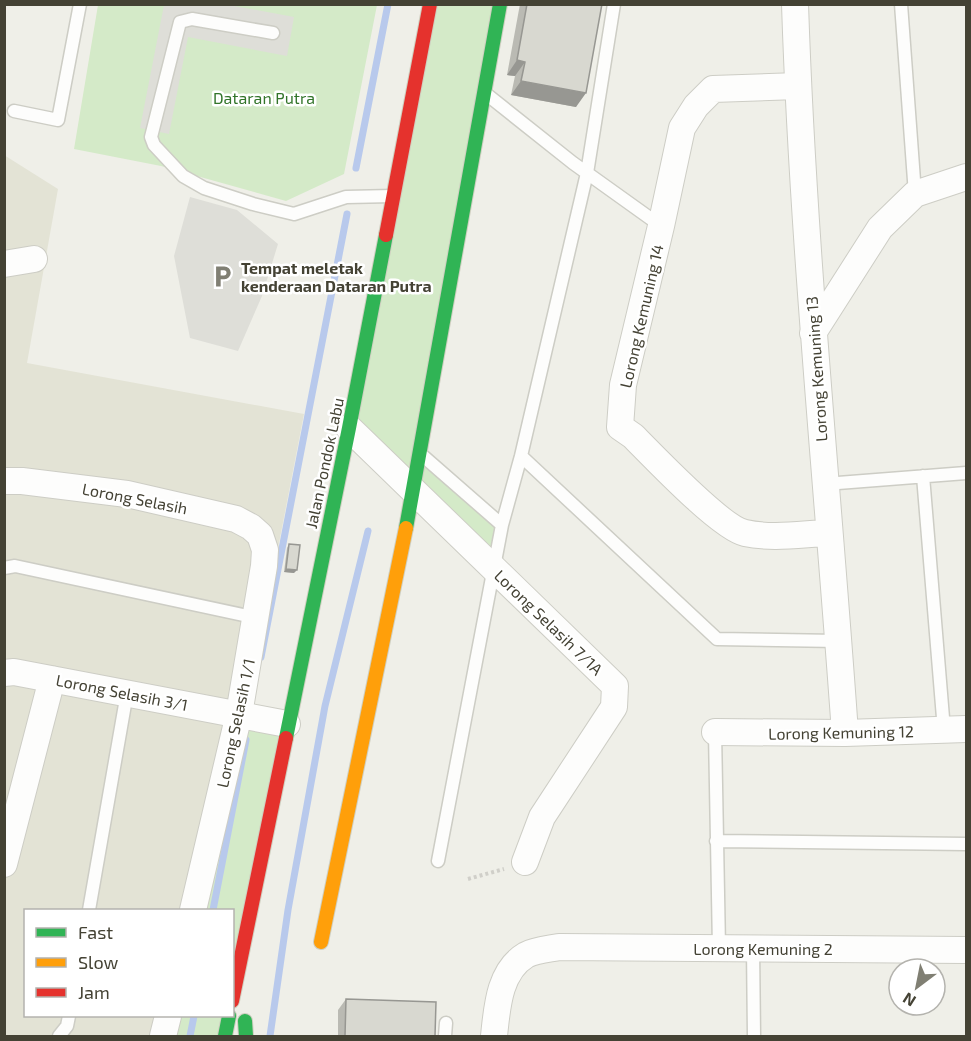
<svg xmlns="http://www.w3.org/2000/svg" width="971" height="1041" font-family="'Exo 2',sans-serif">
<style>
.residential{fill:#e3e3d5}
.green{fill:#d4eac8}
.parking{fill:#deded8}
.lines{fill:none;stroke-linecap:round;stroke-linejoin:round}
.stream{stroke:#b8c9ec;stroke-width:7}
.lane-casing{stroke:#cdcdc5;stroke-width:15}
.street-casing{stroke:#cdcdc5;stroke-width:28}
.fast-casing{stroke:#cfcfc0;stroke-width:16}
.slow-casing{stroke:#cfcfc0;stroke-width:16}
.jam-casing{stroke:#cfcfc0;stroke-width:16}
.path{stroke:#d0cfc9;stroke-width:4;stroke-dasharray:3 3;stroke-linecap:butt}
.lane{stroke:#fdfdfc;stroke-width:12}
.street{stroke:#fdfdfc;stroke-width:26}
.fast{stroke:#30b455;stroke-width:14}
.slow{stroke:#ff9f0a;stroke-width:14}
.jam{stroke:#e5322d;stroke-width:14}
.wall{fill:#babab3}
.shaded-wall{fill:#979792}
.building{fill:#d8d8d0;stroke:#979792;stroke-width:1.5}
.labels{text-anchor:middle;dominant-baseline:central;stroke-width:5;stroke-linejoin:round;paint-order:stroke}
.park-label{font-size:16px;fill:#317429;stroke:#fff}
.poi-label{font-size:16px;font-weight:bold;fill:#444234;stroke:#fff;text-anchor:start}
.street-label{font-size:16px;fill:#444234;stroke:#fff}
</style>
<rect width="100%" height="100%" fill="#efefe8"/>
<path class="residential" d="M4,155L58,189L27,363L304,414L208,910H26V1016H188L184,1036H5Z"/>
<path class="green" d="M98,5H377L344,174L286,201L161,166L74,149Z
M430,5H500L420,453L502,525L493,568L349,428Z
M239,714L287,724L233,1001L232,910H193Z
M168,1016H229L225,1036H163Z"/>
<path class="parking" d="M164,5H229L294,17L287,56L188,37L169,134L140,128Z
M190,197L237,210L278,244L262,296L238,351L190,338L174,256Z"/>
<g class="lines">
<path class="stream" d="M356,168L388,4
M261,657L347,214
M213,910L246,740
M190,1036L194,1016
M270,1036L288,910L325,706L368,531"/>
<defs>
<path id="lane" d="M901,4L915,194
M273,33L192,19L180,22L151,137L154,145L183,176L204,188L253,204L294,214L346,197L393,196
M485,93L573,163L661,226
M14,111L58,120L80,4
M423,456L502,525
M521,456L717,639L838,641
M923,476L944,730
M825,484L966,473
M4,568L15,566L257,618
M715,732L719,948
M716,841L966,844
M438,861L502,525L521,456L587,173L614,4
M89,910L127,693
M753,948L754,1036
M59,1036L67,1026L69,1016
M445,1036L446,1023"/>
<path id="street" d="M795,4C803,248 828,490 845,733
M798,86L713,89L696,106L682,128L661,226L623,385L620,427L633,436C654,457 721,528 745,533C772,539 802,534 829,533
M4,264L34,259
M813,333L880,228L915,194L966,177
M349,428L615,686L614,707L542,817L525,862
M4,481H22L127,494L236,519L251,527L260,535L265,550L264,566L239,714L193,910
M4,673L14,672L287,724
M715,732L845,733L966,729
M4,864L52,679
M163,1036L168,1016
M494,1036C497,1008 499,971 526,955C535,950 549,949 559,947L966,950"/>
<path id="fast" d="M406,528L500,4
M286,738L349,428L386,235
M245,1021L246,1036
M225,1036L229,1016"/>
<path id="slow" d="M321,942L406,528"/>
<path id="jam" d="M386,235L430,4
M232,1001L286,738"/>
</defs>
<use href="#lane" class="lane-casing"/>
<use href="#street" class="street-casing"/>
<use href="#fast" class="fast-casing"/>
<use href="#slow" class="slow-casing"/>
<use href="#jam" class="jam-casing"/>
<path class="path" d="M468,879L504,869"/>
<use href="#lane" class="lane"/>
<use href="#street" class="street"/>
<use href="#fast" class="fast"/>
<use href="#slow" class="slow"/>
<use href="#jam" class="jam"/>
</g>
<path class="wall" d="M520,4H602L576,107L511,95L515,76L507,75Z
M289,544L294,573L284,572L287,548Z
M346,999L435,1036H338V1010Z"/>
<path class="shaded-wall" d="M517,60L525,62L515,76L507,75Z
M521,81L586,93L576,107L511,95Z
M286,569L297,570L294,573L284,572Z"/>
<path class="building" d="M527,4H602L586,93L521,81L525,62L517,60Z
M289,544L300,545L297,570L286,569Z
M346,999L436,1002L435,1036H345Z"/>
<defs>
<symbol id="parking-bare" viewBox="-9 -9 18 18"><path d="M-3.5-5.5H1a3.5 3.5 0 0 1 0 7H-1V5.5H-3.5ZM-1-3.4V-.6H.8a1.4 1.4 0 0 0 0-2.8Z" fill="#807f73" stroke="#fff" stroke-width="2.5" paint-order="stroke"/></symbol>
</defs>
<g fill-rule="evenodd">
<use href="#parking-bare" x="206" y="260" width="33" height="33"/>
</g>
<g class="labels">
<g class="park-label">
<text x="264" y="97">Dataran Putra</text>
</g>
<g class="poi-label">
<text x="241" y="267">Tempat meletak<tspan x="241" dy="18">kenderaan Dataran Putra</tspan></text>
</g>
<g class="street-label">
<text transform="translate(641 316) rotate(-77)">Lorong Kemuning 14</text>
<text transform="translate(816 369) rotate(-94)">Lorong Kemuning 13</text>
<text transform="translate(324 463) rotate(-78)">Jalan Pondok Labu</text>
<text transform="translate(135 498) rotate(11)">Lorong Selasih</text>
<text transform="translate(549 622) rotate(44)">Lorong Selasih 7/1A</text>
<text transform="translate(122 692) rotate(11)">Lorong Selasih 3/1</text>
<text transform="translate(235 723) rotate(-78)">Lorong Selasih 1/1</text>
<text transform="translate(841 732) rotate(-1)">Lorong Kemuning 12</text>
<text x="763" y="948">Lorong Kemuning 2</text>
</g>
</g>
<rect width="971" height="1041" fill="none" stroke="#444234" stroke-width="12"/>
<rect x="24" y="909" width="210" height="108" fill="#ffffff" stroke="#b4b3ae" stroke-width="1.5"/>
<rect x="36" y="928" width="30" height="9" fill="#30b455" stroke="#b4b3ae" stroke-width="1.5"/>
<text x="78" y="939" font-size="18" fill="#444234">Fast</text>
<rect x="36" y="958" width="30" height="9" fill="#ff9f0a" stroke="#b4b3ae" stroke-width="1.5"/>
<text x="78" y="969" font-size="18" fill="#444234">Slow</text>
<rect x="36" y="988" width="30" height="9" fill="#e5322d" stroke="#b4b3ae" stroke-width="1.5"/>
<text x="78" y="999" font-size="18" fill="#444234">Jam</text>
<g transform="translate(917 987) rotate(212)"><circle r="28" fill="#ffffff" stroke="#b4b3ae" stroke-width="1.5"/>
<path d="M0-4.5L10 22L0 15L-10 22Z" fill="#807f73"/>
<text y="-9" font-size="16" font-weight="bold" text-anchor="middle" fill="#444234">N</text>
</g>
</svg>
